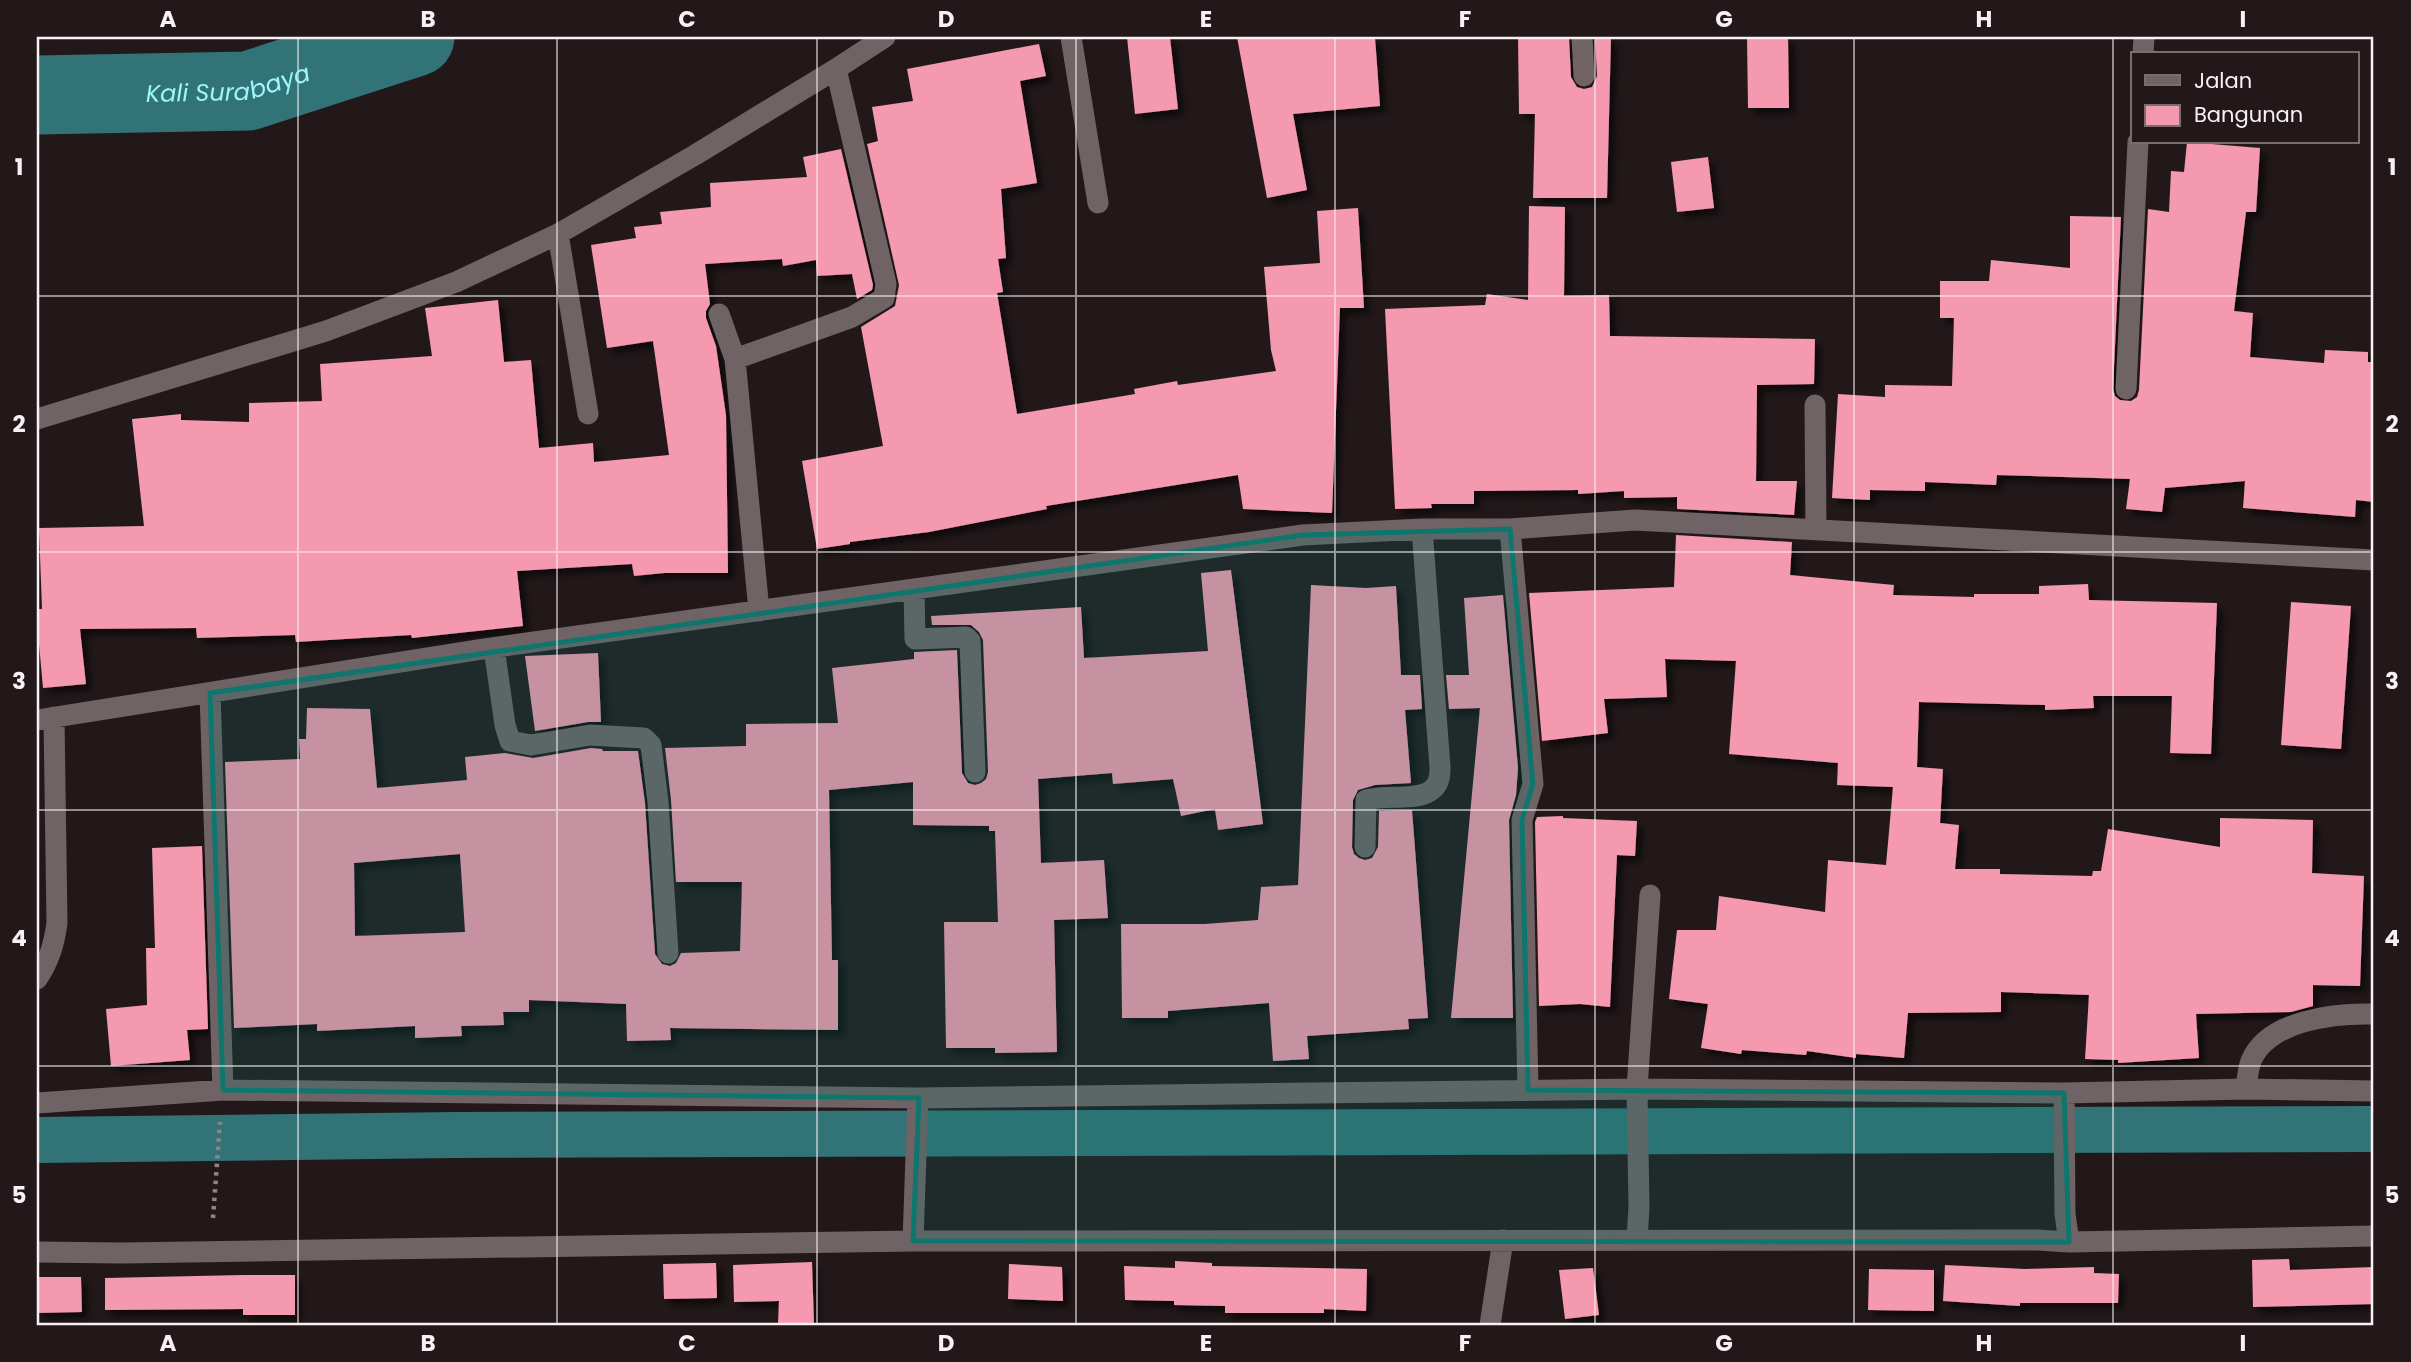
<svg xmlns="http://www.w3.org/2000/svg" width="2411" height="1362" font-family="Poppins,sans-serif">
<style>
.lines{fill:none;stroke-linecap:round;stroke-linejoin:round}
.canal{stroke:#317377;stroke-width:46}
.river{stroke:#317377;stroke-width:79}
.building{fill:#f499af;fill-rule:evenodd;filter:url(#shadow)}
.path{stroke:#8e8587;stroke-width:4.5;stroke-dasharray:3.5 5;stroke-linecap:butt}
.street{stroke:#6f6365;stroke-width:21}
.marked{fill:#0f766e;fill-opacity:0.2;stroke:#0f766e;stroke-width:5;stroke-linejoin:round}
.grid{fill:none;stroke:#f8f0f2;stroke-width:2;stroke-opacity:0.55}
.labels{text-anchor:middle;dominant-baseline:central;stroke-width:7;stroke-linejoin:round;paint-order:stroke}
.water-label{font-size:24px;font-style:italic;fill:#9ef6fb;stroke:#22181a}
.neatline{fill:none;stroke:#f8f0f2;stroke-width:2.5}
.grid-label{font-size:23px;text-anchor:middle;font-weight:bold;fill:#f8f0f2}
</style>
<defs>
<filter id="shadow"><feDropShadow dx="6" dy="6" stdDeviation="3.5" flood-color="#0009"/></filter>
</defs>
<rect width="100%" height="100%" fill="#22181a"/>
<g class="lines">
<path class="canal" d="M37,1140L455,1135L2374,1129"/>
<path class="river" id="s1" d="M37,95L248,91L415,37"/>
</g>
<path class="building" d="M1127,37H1170L1178,109L1135,114Z
M1237,37H1375L1380,106L1293,114L1307,190L1267,198Z
M1518,37H1569L1571,77L1577,87L1584,89L1592,87L1597,76L1595,37H1611L1607,198H1533L1535,114H1519Z
M1747,37H1788L1789,108H1748Z
M1039,44L1046,76L1020,81L1037,183L1001,189L1006,258L998,259L1003,292L997,293L1017,414L1135,394L1134,389L1177,381L1178,385L1276,371L1271,350L1264,267L1320,263L1317,211L1358,208L1364,308H1340L1332,513L1243,509L1238,475L1046,506L1047,509L929,532L850,542V544L817,549L802,461L883,446L861,327L895,306L899,285L867,144L878,141L872,107L913,101L907,69Z
M2187,142L2260,148L2256,212H2246L2234,311L2253,313L2250,357L2324,363L2325,350L2368,352V362H2374V502L2356,500L2355,517L2243,508L2245,481L2165,488L2162,512L2126,509L2130,479L1997,475L1996,485L1925,482V491L1870,490V500L1832,498L1838,394L1885,397V385L1952,386L1954,318H1940V281H1989L1991,260L2070,268V216L2121,217L2113,389L2115,396L2120,400L2131,401L2137,397L2139,390L2148,209L2169,212L2171,171L2184,172Z
M841,149L873,285L872,290L857,299L852,274L817,276L816,260L783,266L782,259L705,264L710,304L706,311V318L716,346L726,415L728,573H664L634,576L632,564L517,571L523,626L412,638L411,635L296,642L295,635L197,638L196,628L80,629L86,684L43,688L37,622V609H42L39,528L144,526L132,419L181,414V420L249,422V403L322,401L320,364L432,356L425,308L498,300L504,362L531,360L539,448L593,443L594,462L669,455L653,341L607,348L591,245L636,238L634,227L662,224L660,212L711,207L710,183L807,177L803,157Z
M1708,157L1714,208L1677,212L1671,162Z
M1529,206L1565,207L1564,296L1609,295L1610,336L1815,339L1814,384L1757,385L1756,481H1797L1794,515L1677,509V497L1624,498V491L1578,494V490L1474,491V504H1431L1432,508L1395,509L1385,309L1485,305L1487,294L1528,300Z
M1676,535L1792,542L1790,575L1894,585L1893,595L1974,597V594H2039V586L2088,584L2089,600L2217,603L2211,754L2170,753L2172,696H2093L2094,708L2045,710V705L1919,702L1917,767L1943,769L1940,823L1959,825L1955,869H2000V874L2092,876L2093,871H2101L2108,829L2220,847V818L2313,820L2312,873L2364,876L2360,986L2313,985V1006L2291,1012L2196,1014L2199,1058L2118,1063V1060L2085,1059L2089,995L2001,992V1012L1908,1013L1904,1058L1856,1054V1058L1807,1051L1806,1055L1742,1050L1741,1054L1701,1048L1708,1004L1669,999L1677,930H1716L1719,896L1825,912L1828,860L1886,865L1893,787L1837,785L1838,763L1729,754L1736,661L1665,659L1667,697L1604,699L1608,733L1542,741L1529,593L1674,587Z
M1231,570L1263,824L1218,830L1215,809L1181,816L1173,779L1113,784L1112,773L1038,779L1041,863L1104,860L1108,918L1054,920L1057,1052L995,1053V1048H946L944,922H998L995,831H989V826L913,825V782L829,790L832,960H838V1030L670,1028L671,1040L627,1041L626,1004L529,1000V1012H503L504,1025L461,1026L462,1036L415,1038V1026L317,1031V1024L234,1028L225,762L300,759L299,739H306L307,708L370,709L377,788L467,780L465,757L505,753L533,758L591,748L602,749L603,751H638L645,803L655,954L662,964L670,966L676,963L681,953L740,951L742,882H676L671,800L665,748L746,746V724L838,723L832,668L914,659V652L957,650L962,773L968,783L975,785L981,783L986,779L988,772L983,640L979,632L971,625H932L931,616L1081,607L1084,658L1208,651L1201,573ZM460,854L465,932L355,936L354,863Z
M1311,585L1366,588L1396,586L1401,675H1420L1422,709L1405,710L1411,783L1375,785L1358,790L1353,800L1352,847L1354,854L1359,858L1365,860L1372,858L1378,847L1379,811L1412,810L1428,1018L1408,1019L1409,1029L1307,1036L1309,1059L1273,1061L1269,1003L1168,1011V1018H1122L1121,924H1205L1258,920L1261,887L1298,885Z
M1503,595L1518,768L1516,795L1509,820L1513,1018H1451L1480,708L1449,709L1446,675H1469L1464,598Z
M2291,602L2351,606L2341,749L2281,745Z
M598,653L601,722H588L535,731L525,656Z
M1563,816V818L1637,821L1635,856L1617,855L1610,1007L1580,1004L1539,1006L1535,822L1537,817Z
M202,846L208,1029L187,1030L190,1060L111,1066L106,1009L147,1005L146,948H155L152,848Z
M2289,1259L2290,1270L2374,1267V1304L2253,1307L2252,1260Z
M1175,1261L1212,1263V1266L1367,1269L1366,1311L1324,1309V1313H1225V1306L1174,1305V1301L1125,1300L1124,1266L1175,1268Z
M812,1262L814,1324L778,1323L779,1301L734,1302L733,1265Z
M716,1263L717,1298L664,1299L663,1264Z
M1009,1264L1062,1267L1063,1301L1008,1299Z
M1945,1265L2025,1269L2094,1267V1273L2119,1274L2118,1303H2020V1306L1943,1301Z
M1593,1268L1599,1315L1565,1319L1559,1270Z
M1869,1269L1934,1270V1311L1868,1310Z
M243,1275H295V1315H243V1309L105,1310V1278Z
M37,1277H81L82,1312L37,1313Z"/>
<g class="lines">
<path class="path" d="M213,1218L220,1122"/>
<path class="street" d="M1071,37L1098,203
M1582,37L1584,76
M2143,54L2144,37
M558,234L588,414
M719,314L735,359L759,611
M735,359L852,317L884,298L886,284L836,69
M2126,389L2138,142
M1815,405L1816,530
M37,419L326,331L456,282L558,234L695,155L836,69L885,37
M1510,529L1533,784L1522,820L1528,1090
M914,590L915,639L966,637L970,641L975,772
M494,648L505,725L510,741L531,745L590,735L644,738L651,745L658,802L668,953
M210,693L223,1090
M37,720L483,649L1303,535L1422,529H1510L1635,520L2374,560
M1365,847L1366,800C1393,792 1442,809 1440,767L1422,529
M37,979C49,961 54,945 57,923L54,717
M2246,1089C2247,1080 2248,1069 2251,1061C2268,1020 2335,1013 2374,1014
M2064,1093L2065,1214L2069,1242
M37,1103L223,1090L918,1098L1637,1089L2064,1093L2246,1089L2374,1091
M1637,1240L1639,1207L1637,1089L1650,895
M913,1241L918,1098
M37,1252L122,1253L913,1241L2037,1240L2069,1242L2374,1236
M1490,1325L1503,1240"/>
</g>
<path class="marked" d="M1510,529L1533,784L1522,820L1528,1090L2064,1093L2069,1242L913,1241L919,1098L223,1090L210,693L1303,535Z"/>
<path class="grid" d="M298,37V1325M557,37V1325M817,37V1325M1076,37V1325M1335,37V1325M1595,37V1325M1854,37V1325M2113,37V1325M37,296H2374M37,552H2374M37,810H2374M37,1066H2374"/>
<g class="labels">
<g class="water-label">
<text stroke="none"><textPath href="#s1" startOffset="192">Kali Surabaya</textPath></text>
</g>
</g>
<rect width="2411" height="1362" fill="none" stroke="#22181a" stroke-width="77"/>
<rect x="2131" y="52" width="228" height="91" fill="#22181a" stroke="#786e70" stroke-width="2"/>
<rect x="2145" y="75" width="35" height="10" fill="#6f6365" stroke="#786e70" stroke-width="2"/>
<text x="2194" y="88" font-size="21" fill="#f8f0f2">Jalan</text>
<rect x="2145" y="105" width="35" height="21" fill="#f499af" stroke="#786e70" stroke-width="2"/>
<text x="2194" y="122" font-size="21" fill="#f8f0f2">Bangunan</text>
<rect x="38" y="38" width="2334" height="1286" class="neatline"/>
<g class="grid-label">
<text x="168" y="27">A</text>
<text x="428" y="27">B</text>
<text x="687" y="27">C</text>
<text x="946" y="27">D</text>
<text x="1206" y="27">E</text>
<text x="1465" y="27">F</text>
<text x="1724" y="27">G</text>
<text x="1984" y="27">H</text>
<text x="2243" y="27">I</text>
<text x="19" y="175">1</text>
<text x="2392" y="175">1</text>
<text x="19" y="432">2</text>
<text x="2392" y="432">2</text>
<text x="19" y="689">3</text>
<text x="2392" y="689">3</text>
<text x="19" y="946">4</text>
<text x="2392" y="946">4</text>
<text x="19" y="1203">5</text>
<text x="2392" y="1203">5</text>
<text x="168" y="1351">A</text>
<text x="428" y="1351">B</text>
<text x="687" y="1351">C</text>
<text x="946" y="1351">D</text>
<text x="1206" y="1351">E</text>
<text x="1465" y="1351">F</text>
<text x="1724" y="1351">G</text>
<text x="1984" y="1351">H</text>
<text x="2243" y="1351">I</text>
</g>
</svg>
